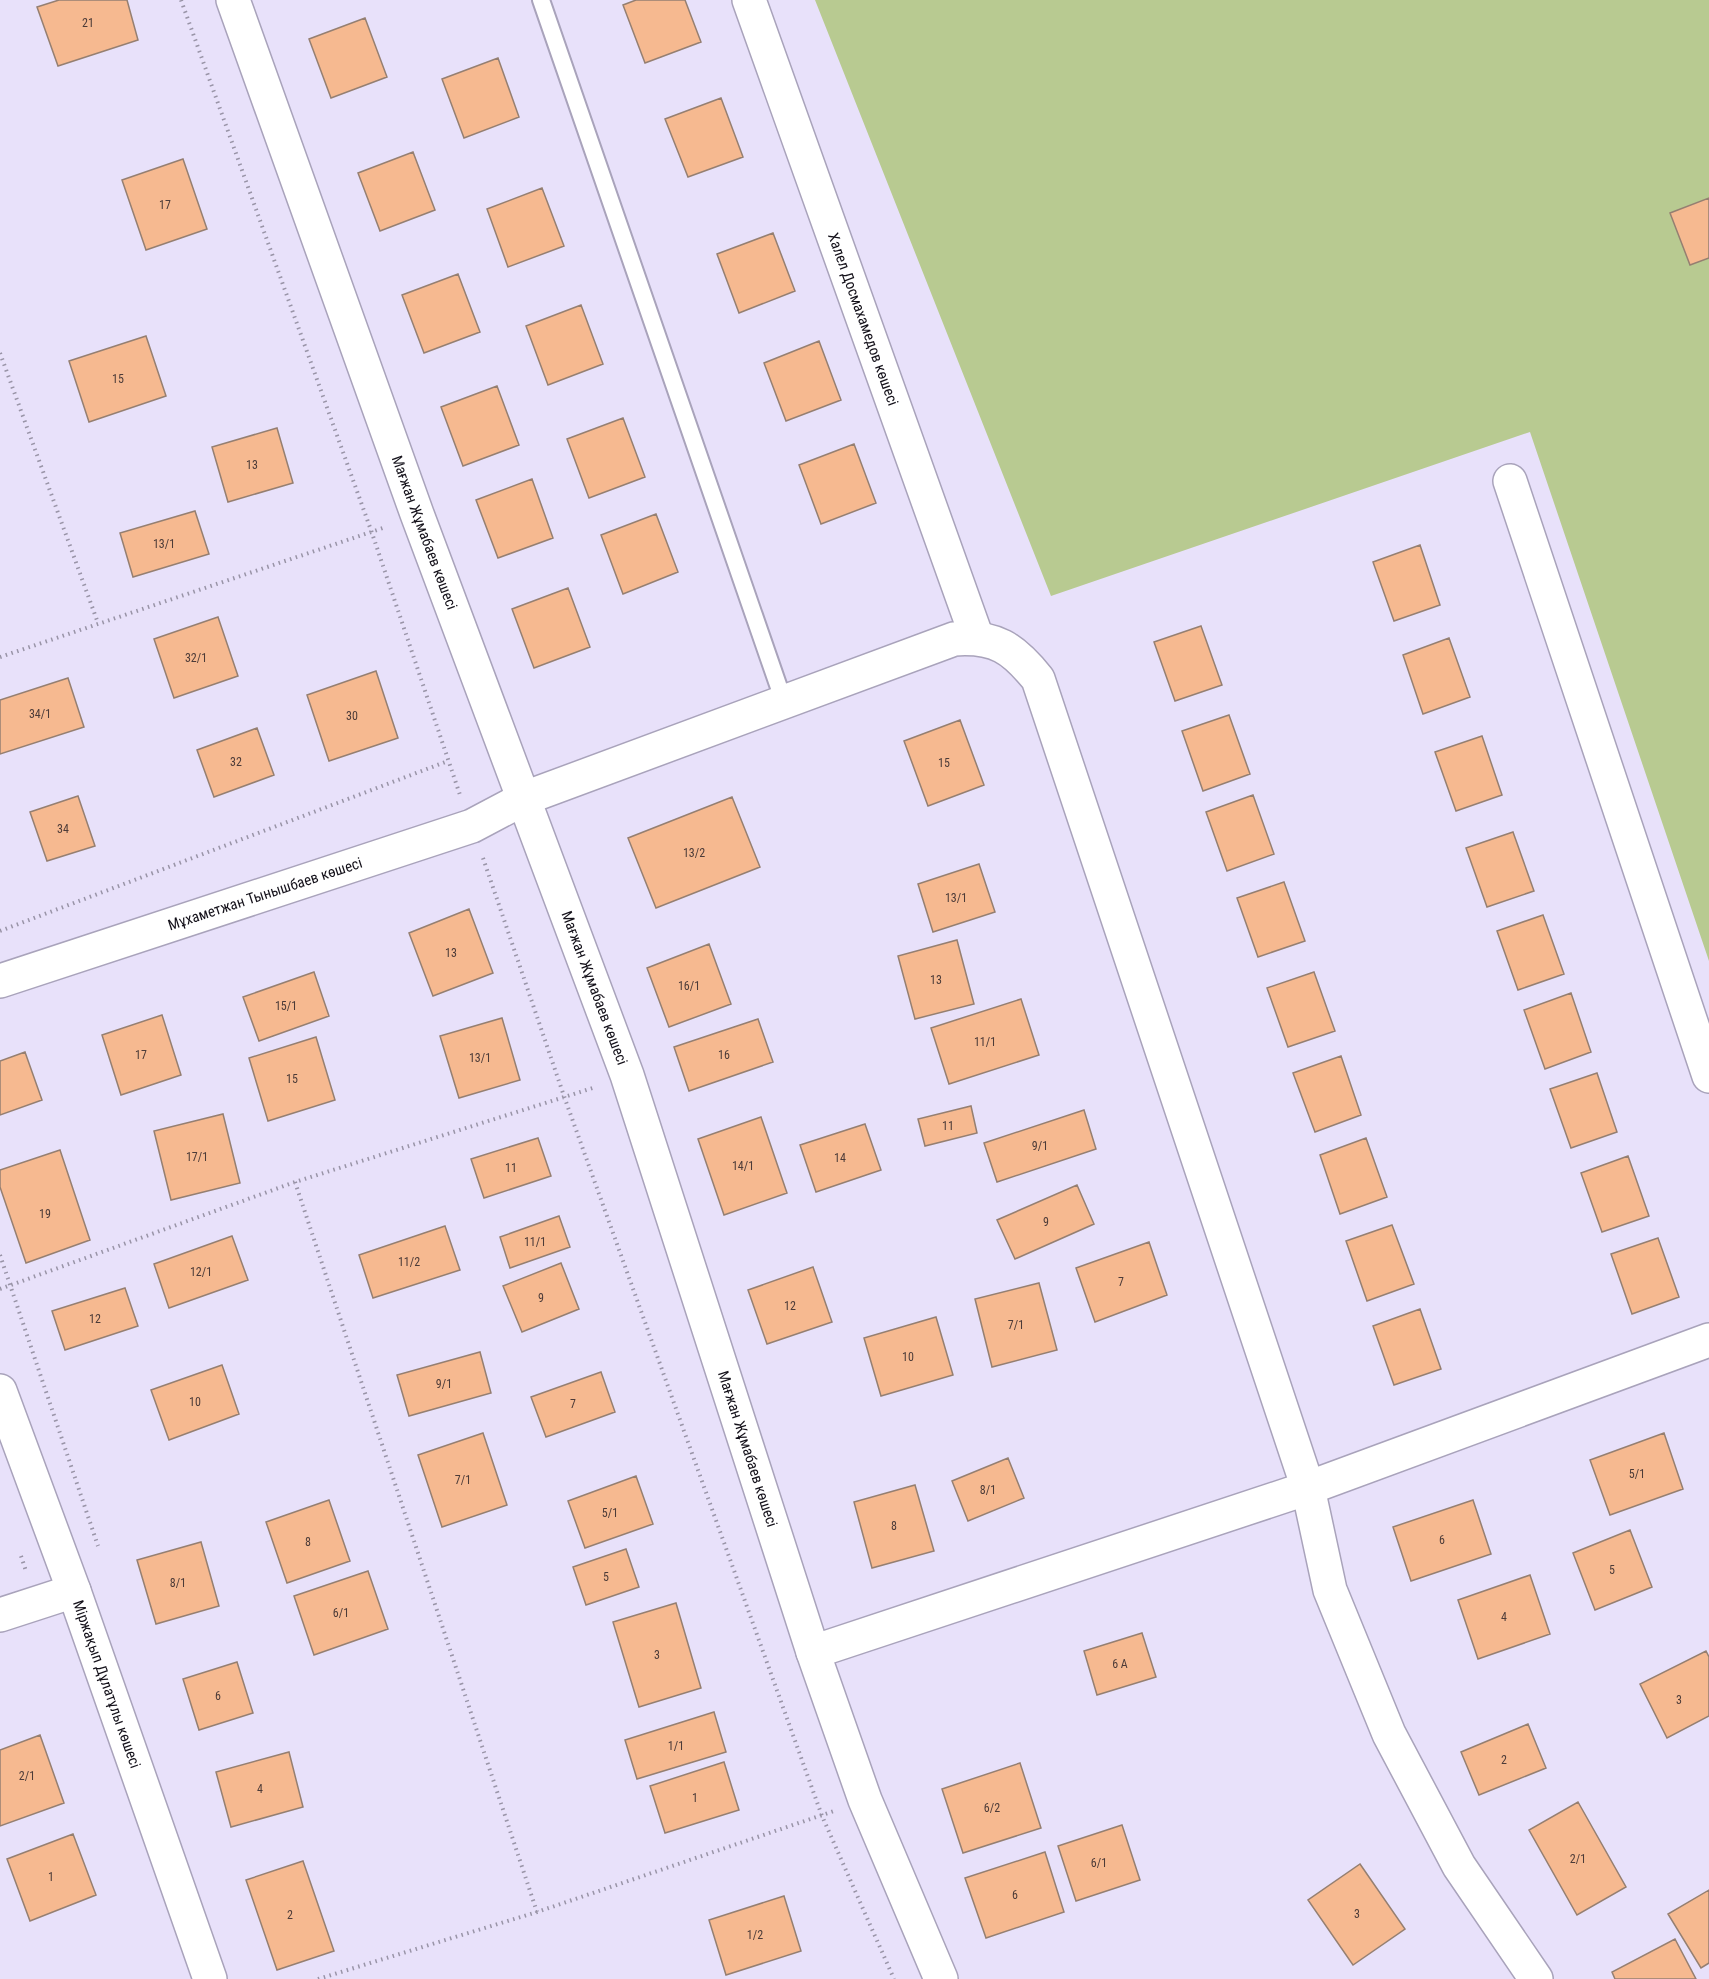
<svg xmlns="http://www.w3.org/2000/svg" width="1709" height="1979" font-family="'Roboto Condensed',sans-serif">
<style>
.green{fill:#b8ca91}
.building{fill:#f6b990;stroke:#957f71;stroke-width:1.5}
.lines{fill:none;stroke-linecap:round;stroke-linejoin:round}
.service-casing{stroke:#a9a3bb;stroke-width:20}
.minor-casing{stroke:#a9a3bb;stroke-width:36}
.path{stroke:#9994a7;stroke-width:4;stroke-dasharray:1.5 4.5;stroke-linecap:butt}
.service{stroke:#fff;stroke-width:16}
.minor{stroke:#fff;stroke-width:33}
.labels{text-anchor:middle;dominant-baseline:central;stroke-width:4.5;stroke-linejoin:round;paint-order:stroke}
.number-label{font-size:12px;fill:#4c3b38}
.street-label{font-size:15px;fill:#14111a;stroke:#e8e1fa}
</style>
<rect width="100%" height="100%" fill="#e8e1fa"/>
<path class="green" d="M815,0H1709V961L1530,432L1051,596Z"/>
<path class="building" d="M59,0H127L138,40L58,66L37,7Z
M636,0H685L701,42L645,63L623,5Z
M365,18L387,77L331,98L309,39Z
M498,58L519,117L464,138L442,79Z
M721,98L743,157L688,177L665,119Z
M413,152L435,210L380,231L358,173Z
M183,159L207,229L146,250L122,180Z
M542,188L564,246L508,267L487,209Z
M1709,198V258L1690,265L1670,213Z
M773,233L795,291L739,313L717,254Z
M458,274L480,332L424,353L402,295Z
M581,305L603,364L548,385L526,326Z
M146,336L166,396L89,422L69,361Z
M819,341L841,400L786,421L764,363Z
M497,386L519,445L463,466L441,407Z
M623,418L645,477L589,498L567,439Z
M277,428L293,483L228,502L212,447Z
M854,444L876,503L821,524L799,465Z
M532,479L553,538L498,558L476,500Z
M195,511L209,554L133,577L120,533Z
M656,514L678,572L623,594L601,535Z
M1420,545L1440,605L1394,621L1373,562Z
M568,588L590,647L534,668L512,609Z
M218,617L238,676L174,698L154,639Z
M1201,626L1222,685L1175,701L1154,642Z
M1449,638L1470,697L1423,714L1403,655Z
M376,671L398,738L329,761L307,695Z
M68,678L84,727L0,754V700Z
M1229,715L1250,774L1203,791L1182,731Z
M960,720L984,785L928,806L904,741Z
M257,728L274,775L214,797L197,750Z
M1482,736L1502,795L1456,811L1435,752Z
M1253,795L1274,854L1227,871L1206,812Z
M78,796L95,846L47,861L30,812Z
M732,797L760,867L656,908L628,838Z
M1513,832L1534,891L1487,907L1466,848Z
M979,864L995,912L933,932L918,884Z
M1284,882L1305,941L1258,957L1237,898Z
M469,909L493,973L433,996L409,933Z
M1543,915L1564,974L1518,990L1497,931Z
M957,940L974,1004L915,1019L898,956Z
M709,944L731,1004L669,1027L647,968Z
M314,972L329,1016L259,1041L243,997Z
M1314,972L1335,1031L1288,1047L1267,988Z
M1571,993L1591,1052L1545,1069L1524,1010Z
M1021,999L1039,1055L949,1084L931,1028Z
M162,1015L181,1075L121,1095L102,1035Z
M502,1018L520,1080L459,1098L440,1036Z
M758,1019L773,1062L689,1091L674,1047Z
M316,1037L335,1100L268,1121L249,1058Z
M25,1052L42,1100L0,1115V1061Z
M1341,1056L1361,1115L1315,1132L1293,1073Z
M1597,1073L1617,1132L1571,1148L1550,1089Z
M971,1106L977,1133L925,1146L918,1119Z
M1084,1110L1096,1149L997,1182L984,1143Z
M223,1114L240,1183L171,1200L154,1131Z
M761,1117L787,1193L724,1215L698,1139Z
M865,1124L881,1170L816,1192L800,1145Z
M538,1138L551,1176L484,1198L471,1159Z
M1366,1138L1387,1197L1340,1214L1320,1155Z
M60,1150L90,1240L26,1263L0,1187V1170Z
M1628,1156L1649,1216L1602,1232L1581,1173Z
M1077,1185L1094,1224L1015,1259L997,1220Z
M559,1216L570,1247L510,1268L500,1237Z
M1392,1225L1414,1284L1367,1301L1346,1241Z
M445,1226L460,1270L373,1298L359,1255Z
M232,1236L248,1280L169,1308L154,1264Z
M1658,1238L1679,1297L1632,1314L1611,1254Z
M1149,1242L1167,1295L1095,1322L1076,1268Z
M561,1263L579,1309L522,1332L503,1286Z
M813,1267L832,1322L767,1344L748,1290Z
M1039,1283L1057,1350L992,1367L975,1299Z
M125,1288L138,1326L65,1350L52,1311Z
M1420,1309L1441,1369L1394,1385L1373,1326Z
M936,1317L953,1375L881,1396L864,1338Z
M480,1352L491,1393L409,1416L397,1375Z
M222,1365L239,1414L169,1440L151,1390Z
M601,1372L615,1412L546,1437L531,1397Z
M483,1433L507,1505L442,1527L418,1455Z
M1664,1433L1683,1489L1610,1515L1590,1460Z
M1008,1458L1024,1498L968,1521L952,1481Z
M636,1476L653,1524L585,1548L568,1501Z
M915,1485L934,1551L872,1568L854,1502Z
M329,1500L350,1561L287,1583L266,1522Z
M1473,1500L1491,1554L1411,1581L1393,1527Z
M1630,1530L1652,1587L1595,1610L1573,1553Z
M201,1542L219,1606L156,1624L137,1560Z
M626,1549L639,1587L586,1605L573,1567Z
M368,1571L388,1629L314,1655L294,1596Z
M1530,1575L1550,1634L1478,1659L1458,1600Z
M676,1603L701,1688L639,1707L613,1622Z
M1142,1633L1156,1677L1097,1695L1084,1651Z
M1706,1651L1709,1657V1716L1667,1738L1640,1684Z
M237,1662L253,1713L199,1730L183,1679Z
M714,1712L726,1752L637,1779L625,1740Z
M1528,1724L1546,1768L1479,1795L1461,1752Z
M40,1735L64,1803L0,1826V1750Z
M289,1752L303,1807L231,1827L216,1772Z
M724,1762L739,1810L665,1833L650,1786Z
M1020,1763L1041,1828L963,1853L942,1789Z
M1578,1802L1626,1887L1577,1915L1529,1830Z
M1122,1825L1140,1880L1076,1901L1058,1846Z
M73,1834L96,1895L30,1921L7,1859Z
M1045,1852L1064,1912L986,1938L965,1878Z
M303,1861L334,1951L277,1970L246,1880Z
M1360,1864L1405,1929L1353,1965L1308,1900Z
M1709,1890V1963L1701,1968L1668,1914Z
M784,1896L801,1951L726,1975L709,1920Z
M1675,1939L1696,1979H1615L1612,1972Z"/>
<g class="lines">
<defs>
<path id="service" d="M541,0L784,702"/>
<g id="minor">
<path id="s1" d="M233,0L417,514L627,1075L813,1652L865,1800L941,1979"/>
<path id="s2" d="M749,0L977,638"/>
<path d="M1510,481L1709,1076"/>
<path id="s3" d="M0,981L472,826L525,798L954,639C996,636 1013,648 1038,679L1308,1488L1330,1590L1389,1734L1459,1866L1536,1979"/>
<path id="s4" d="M0,1391L74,1591L210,1979"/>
<path d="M0,1615L74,1591"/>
<path d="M813,1652L1308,1488L1709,1340"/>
</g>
</defs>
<use href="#service" class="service-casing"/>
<use href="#minor" class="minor-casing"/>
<path class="path" d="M181,0L372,533L460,795
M0,353L98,623
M0,657L386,527
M483,858L565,1099L822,1816L894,1979
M0,931L448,761
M295,1182L537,1912
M0,1255L98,1546
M0,1289L295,1182L596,1087
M21,1556L26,1571
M318,1979L537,1912L834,1811"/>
<use href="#service" class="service"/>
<use href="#minor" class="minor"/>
</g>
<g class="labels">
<g class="number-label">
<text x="88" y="23">21</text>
<text x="165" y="205">17</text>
<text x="118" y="379">15</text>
<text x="252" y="465">13</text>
<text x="164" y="544">13/1</text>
<text x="196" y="658">32/1</text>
<text x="40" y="714">34/1</text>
<text x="352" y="716">30</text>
<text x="236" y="762">32</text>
<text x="944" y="763">15</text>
<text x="63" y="829">34</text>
<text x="694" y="853">13/2</text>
<text x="956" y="898">13/1</text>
<text x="451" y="953">13</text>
<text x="936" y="980">13</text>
<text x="689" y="986">16/1</text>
<text x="286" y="1006">15/1</text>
<text x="985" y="1042">11/1</text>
<text x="141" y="1055">17</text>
<text x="724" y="1055">16</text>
<text x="480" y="1058">13/1</text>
<text x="292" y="1079">15</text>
<text x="948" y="1126">11</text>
<text x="1040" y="1146">9/1</text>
<text x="197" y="1157">17/1</text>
<text x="840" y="1158">14</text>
<text x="743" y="1166">14/1</text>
<text x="511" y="1168">11</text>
<text x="45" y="1214">19</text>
<text x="1046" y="1222">9</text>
<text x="535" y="1242">11/1</text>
<text x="409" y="1262">11/2</text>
<text x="201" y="1272">12/1</text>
<text x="1121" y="1282">7</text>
<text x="541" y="1298">9</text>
<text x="790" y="1306">12</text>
<text x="95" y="1319">12</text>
<text x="1016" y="1325">7/1</text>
<text x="908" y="1357">10</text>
<text x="444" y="1384">9/1</text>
<text x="195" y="1402">10</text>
<text x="573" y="1404">7</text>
<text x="1637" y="1474">5/1</text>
<text x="463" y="1480">7/1</text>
<text x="988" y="1490">8/1</text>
<text x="610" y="1513">5/1</text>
<text x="894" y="1526">8</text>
<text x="1442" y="1540">6</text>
<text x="308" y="1542">8</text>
<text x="1612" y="1570">5</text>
<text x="606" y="1577">5</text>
<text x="178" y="1583">8/1</text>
<text x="341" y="1613">6/1</text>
<text x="1504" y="1617">4</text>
<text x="657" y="1655">3</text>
<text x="1120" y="1664">6 А</text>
<text x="218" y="1696">6</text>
<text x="1679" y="1700">3</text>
<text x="676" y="1746">1/1</text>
<text x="1504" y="1760">2</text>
<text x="27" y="1776">2/1</text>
<text x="260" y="1789">4</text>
<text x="695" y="1798">1</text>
<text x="992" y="1808">6/2</text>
<text x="1578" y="1859">2/1</text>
<text x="1099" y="1863">6/1</text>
<text x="51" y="1877">1</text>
<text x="1015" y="1895">6</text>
<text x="1357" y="1914">3</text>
<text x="290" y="1915">2</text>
<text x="755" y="1935">1/2</text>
</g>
<g class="street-label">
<text stroke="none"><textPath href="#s2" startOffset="339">Халел Досмахамедов көшесі</textPath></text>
<text stroke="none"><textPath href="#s1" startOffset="566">Мағжан Жұмабаев көшесі</textPath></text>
<text stroke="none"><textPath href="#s3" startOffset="279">Мұхаметжан Тынышбаев көшесі</textPath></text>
<text stroke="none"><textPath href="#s1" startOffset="1052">Мағжан Жұмабаев көшесі</textPath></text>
<text stroke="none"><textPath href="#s1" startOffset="1538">Мағжан Жұмабаев көшесі</textPath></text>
<text stroke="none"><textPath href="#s4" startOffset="312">Міржақып Дұлатұлы көшесі</textPath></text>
</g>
</g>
</svg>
